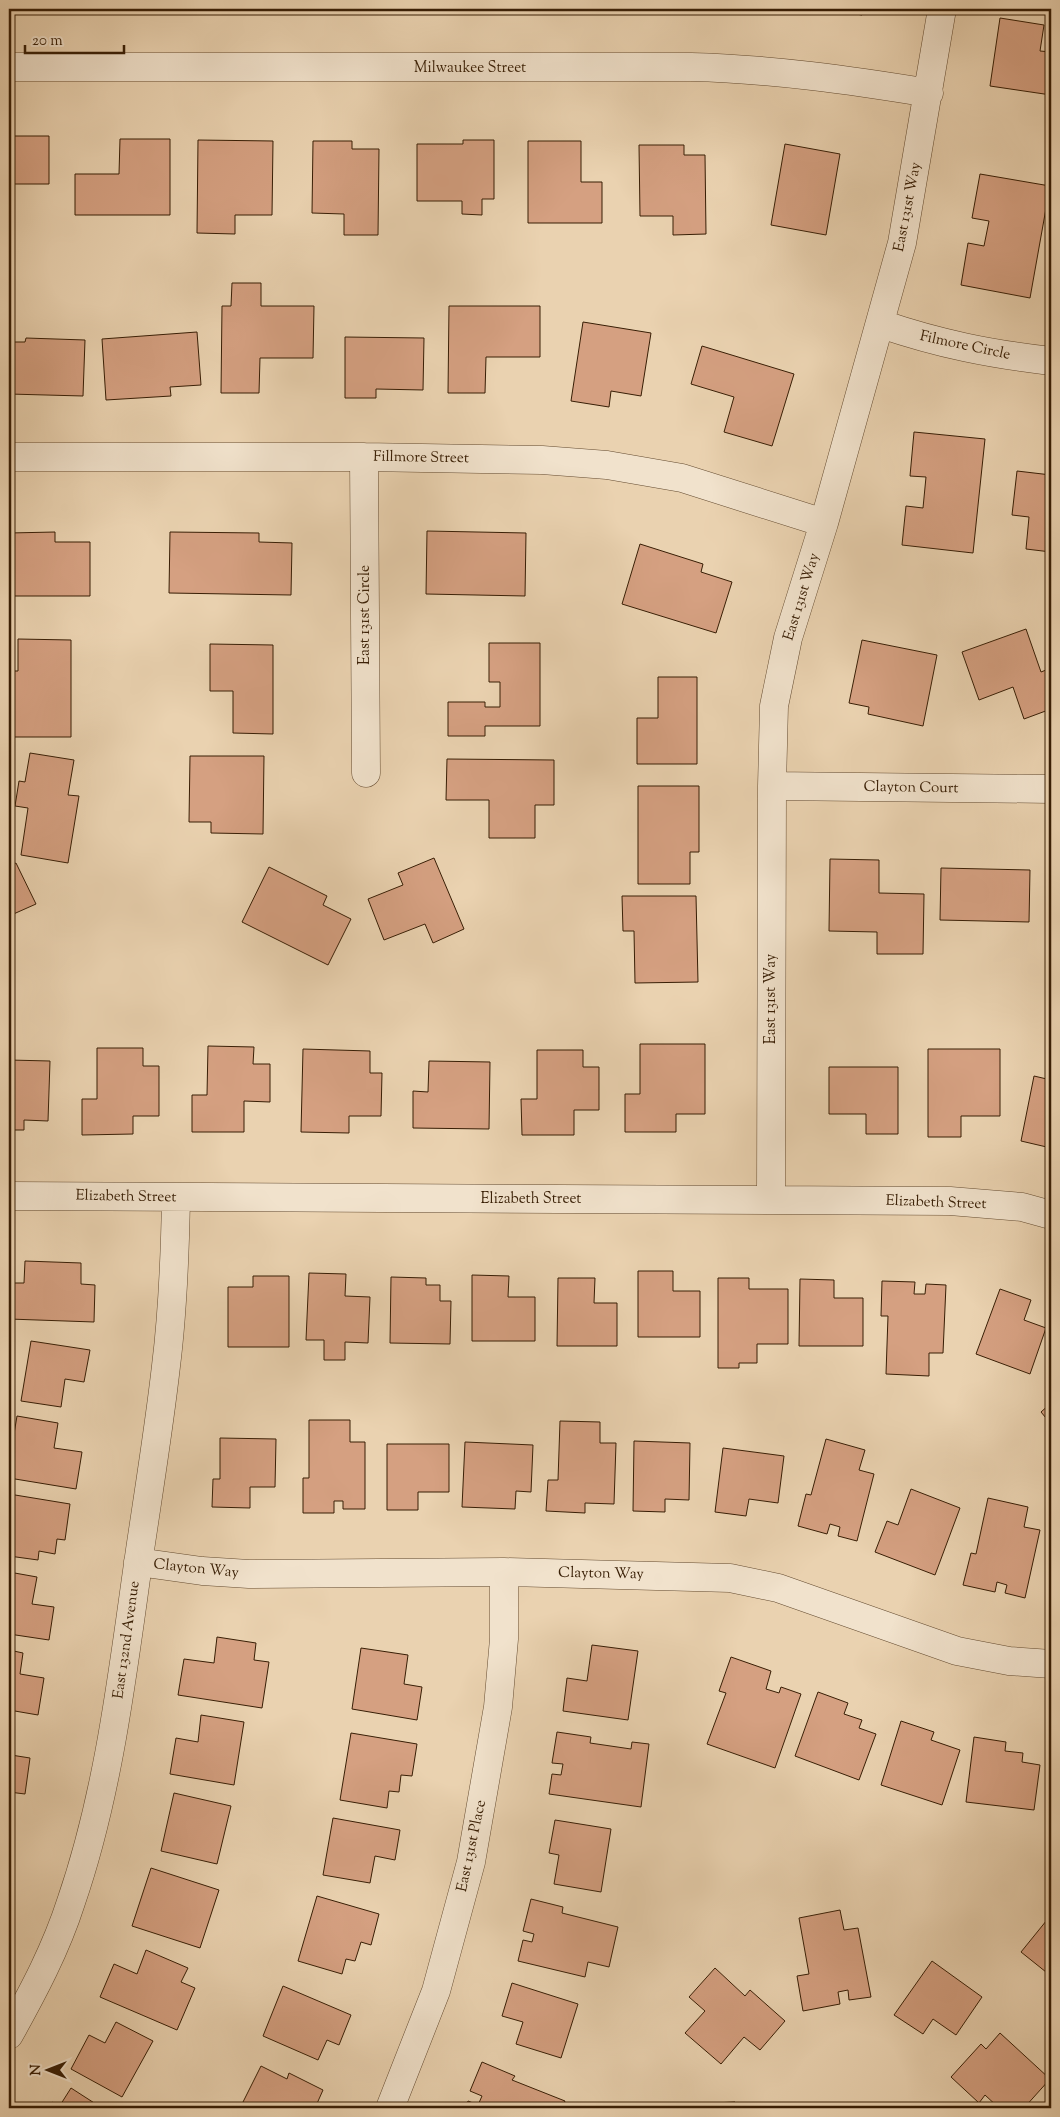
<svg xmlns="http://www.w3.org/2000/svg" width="1060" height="2117" font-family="'Sorts Mill Goudy',serif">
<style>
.building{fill:#d5a081;stroke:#381e05}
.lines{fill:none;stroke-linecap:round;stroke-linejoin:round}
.minor-casing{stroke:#644b30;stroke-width:29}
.minor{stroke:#f1e2cc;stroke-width:28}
.labels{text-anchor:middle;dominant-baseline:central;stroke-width:4.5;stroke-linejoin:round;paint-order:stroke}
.street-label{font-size:15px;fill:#381e05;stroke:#f1e2cc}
</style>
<rect width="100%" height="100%" fill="#ead2b0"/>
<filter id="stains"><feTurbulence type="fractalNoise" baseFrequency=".004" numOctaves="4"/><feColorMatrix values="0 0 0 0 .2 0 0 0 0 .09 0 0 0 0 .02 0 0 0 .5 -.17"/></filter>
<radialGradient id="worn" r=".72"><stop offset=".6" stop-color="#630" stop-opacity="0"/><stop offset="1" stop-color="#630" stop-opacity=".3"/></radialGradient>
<path class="building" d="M198,9H232V14H198Z
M826,9H864L862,15Z
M1000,18L1044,25L1040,51L1051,52V95L990,86Z
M9,136H49V184H9Z
M120,139H170V215H75V174H119Z
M198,140L273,141L272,215H235V234L197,233Z
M463,140H494V199H482V215L462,214V201H417V144H463Z
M313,141H352V149H379L378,235H344V214L312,213Z
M528,141H581V182H602V223H528Z
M785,144L840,154L826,235L771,225Z
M639,145H684V155H705L706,234L673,235V216H640Z
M980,174L1050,186L1030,298L961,285L968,243L984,246L989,221L972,218Z
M232,283H261V306H314L313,358H260L259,393H221L222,306H231Z
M449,306H540V357H486L485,393H448Z
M583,322L651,333L641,396L611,391L609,407L571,401Z
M197,332L201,385L170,387L171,396L106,400L102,339Z
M345,337L424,338L423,390L376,389V398H345Z
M26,338L85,340L83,396L9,394V342H25Z
M702,346L794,374L772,446L724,432L734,397L691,384Z
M914,432L985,439L973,553L902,545L906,506L923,508L926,477L910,476Z
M1017,471L1051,475V552L1026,549L1029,517L1012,515Z
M427,531L526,533L525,596L426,594Z
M55,532V542H90V596H9V533Z
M170,532L259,533V542L292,543L291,595L169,593Z
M640,544L703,564L701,572L732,582L716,633L622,604Z
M1026,629L1041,672L1051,668V709L1024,719L1013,687L979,700L962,652Z
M18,639L71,640V737H11V671H18Z
M862,640L937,655L923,726L868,714L869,707L849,703Z
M489,643H540V726H485V736H448V702H485V707H500V682H489Z
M210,644L273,645V734L233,733V691H210Z
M658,677H697V764H637V718H658Z
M30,753L74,760L68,795L79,796L68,863L21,855L28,808L15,806L19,781L25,782Z
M190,756H264L263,834L211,833V822H189Z
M447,759L554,760V805H535V838H489V800H446Z
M638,786H699V852H690V884H638Z
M434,858L464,929L433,943L425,924L384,940L368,899L403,885L398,873Z
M830,859L879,860V893L924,894L923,954H877V932L829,931Z
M16,863L36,904L9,916V866Z
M269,867L327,896L323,905L351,919L328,965L242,922Z
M941,868L1030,870L1029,922L940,920Z
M622,896H696L698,982L635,983L634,931H623Z
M640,1044H705V1114H676V1132H625V1094H640Z
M208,1046L254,1047L253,1064H270V1102L244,1101V1132H192V1095H207Z
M97,1048H143V1066H159V1116H133V1134L82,1135V1099H97Z
M303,1049L370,1051V1073H382L381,1116H349V1133L301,1132Z
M928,1049H1000V1116H961V1137H928Z
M537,1050H583V1067H599V1110H574V1135H522L521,1099H537Z
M9,1060L50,1061L48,1121L24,1120V1130H9Z
M429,1061L490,1062L489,1129L413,1128V1091L428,1092Z
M829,1067H898V1134H866V1114H829Z
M1034,1076L1051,1080V1148L1021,1141Z
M25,1261L81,1263V1284L95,1285L94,1322L9,1319L10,1283H24Z
M638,1271H673V1291H700V1337H638Z
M309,1273L346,1274L345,1296L370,1297L368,1343L345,1342V1360H324V1340H306Z
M472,1275L509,1276L508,1297H535V1341H472Z
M253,1276H289V1347H228V1287H253Z
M391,1277L426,1278V1285H440V1301H451L450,1344L390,1343Z
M558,1278H595L594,1303H617V1346H557Z
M718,1278H749V1289H788V1344H757V1363H739V1368H718Z
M800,1279L834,1280V1298H863V1346H799Z
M882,1281L915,1282L914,1294H925L926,1284L946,1285L943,1353H929V1376L886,1374L888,1316H881Z
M1000,1289L1031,1300L1024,1320L1046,1328L1030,1374L976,1354Z
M31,1341L90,1350L84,1382L65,1379L61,1407L21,1401Z
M1051,1403V1424L1041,1412Z
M17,1416L58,1423L54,1448L82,1452L76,1489L9,1478V1433L14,1434Z
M309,1420H350V1442H365V1509H343V1501H334V1513H303V1478H309Z
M560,1421L600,1422V1443H616L614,1504L585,1503V1513L546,1511L548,1480H558Z
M220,1438L276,1439L275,1487H250V1508L212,1507L213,1479H220Z
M826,1439L865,1450L859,1470L874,1474L857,1541L838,1536L840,1527L830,1524L827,1534L798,1526L806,1494L811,1495Z
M634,1441L690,1443L689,1500L665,1499V1512L633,1511Z
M465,1442L533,1445L531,1492L516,1491L515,1509L462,1507Z
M387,1444H449V1492H418V1510H387Z
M723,1448L784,1456L778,1503L749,1499L746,1516L715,1512Z
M911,1489L960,1508L935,1575L875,1552L887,1521L898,1525Z
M9,1494L70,1504L65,1540L57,1539L55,1554L39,1551L38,1560L9,1556Z
M988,1498L1028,1507L1024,1527L1040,1530L1025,1598L1005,1593L1007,1585L997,1582L995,1592L963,1585L971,1553L976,1554Z
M9,1572L37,1577L32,1604L54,1607L49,1640L9,1634Z
M217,1637L256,1643L254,1660L269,1662L262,1708L178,1695L184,1659L214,1663Z
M592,1645L638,1651L628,1720L563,1711L567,1678L587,1681Z
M361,1648L408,1655L404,1684L422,1687L417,1720L352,1709Z
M9,1650L23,1653L20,1674L44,1678L38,1715L9,1710Z
M731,1657L771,1671L766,1689L779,1693L781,1687L801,1694L775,1768L707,1744L726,1693L719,1691Z
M818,1692L848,1703L844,1714L862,1720L859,1728L876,1734L859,1780L795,1756Z
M201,1715L244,1722L234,1785L170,1774L176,1738L198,1742Z
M901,1721L934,1732L931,1740L960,1750L942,1805L881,1785Z
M9,1729L14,1730L11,1755L30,1758L25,1794L9,1792Z
M557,1732L591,1737L590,1743L631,1749L632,1742L649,1744L641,1807L549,1794L552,1774L561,1775L563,1764L552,1763Z
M351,1733L417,1744L412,1776L401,1775L399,1792L389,1791L387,1808L340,1800Z
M974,1737L1006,1742L1005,1751L1023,1753L1022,1762L1040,1765L1034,1810L966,1802Z
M174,1793L231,1806L217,1864L161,1851Z
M333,1818L400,1830L395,1860L375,1856L370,1883L323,1875Z
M555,1820L611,1829L601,1892L554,1884L559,1855L549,1853Z
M151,1868L219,1890L200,1948L132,1926Z
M317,1896L379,1914L371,1945L361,1942L355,1961L346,1959L342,1974L298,1961Z
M531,1899L563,1907L562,1913L618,1927L609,1967L588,1962L585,1977L518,1961L523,1940L532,1942L534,1934L523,1931Z
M840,1910L844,1930L858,1928L871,1997L849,2000L848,1990L838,1992L840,2004L803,2011L797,1976L809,1974L799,1918Z
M1051,1915V1976L1021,1952Z
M146,1950L188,1968L181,1982L195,1988L177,2030L100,1997L114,1964L137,1974Z
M932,1961L982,1997L956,2035L933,2019L923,2034L894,2015Z
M715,1968L745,1996L750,1990L785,2021L760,2050L744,2037L721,2064L685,2033L705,2011L689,1997Z
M512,1983L578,2004L561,2058L516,2044L523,2022L502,2016Z
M283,1986L351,2015L339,2045L327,2040L318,2060L263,2036Z
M116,2022L153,2041L122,2097L71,2069L89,2035L105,2043Z
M1000,2033L1050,2079L1024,2108H999L985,2095L979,2103L951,2077L981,2044L986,2049Z
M482,2062L515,2076L512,2080L565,2101L562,2108H465L468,2101L478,2105L482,2096L470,2091Z
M261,2066L287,2079L289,2073L323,2090L315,2108H240Z
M71,2088L102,2108H48L52,2102L59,2107Z
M735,2102L736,2108H649V2106Z"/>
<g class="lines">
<defs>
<path id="minor" d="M9,67H691C771,69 850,80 929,93
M881,324C940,344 990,354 1051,361
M9,457H364L542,460L607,465L682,478L824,523
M364,457L366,773
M772,786L1051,789
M9,1196L950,1201L1022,1207L1051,1215
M771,1200L772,786L774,706L788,638L824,523L902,243L942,9
M138,1562L202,1571L249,1574L504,1572L730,1578L778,1588L957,1651L1009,1661L1051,1664
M9,2035C33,1992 56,1949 71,1902C110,1789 123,1668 140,1550C149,1489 159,1428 166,1366C173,1310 175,1254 176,1198
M390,2108L436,1991L471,1862L498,1707L504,1639V1572"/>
</defs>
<use href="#minor" class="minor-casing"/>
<use href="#minor" class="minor"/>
</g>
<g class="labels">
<g class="street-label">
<text x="470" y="68">Milwaukee Street</text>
<text transform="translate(908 207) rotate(-79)">East 131st Way</text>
<text transform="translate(965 346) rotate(12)">Filmore Circle</text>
<text transform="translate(421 458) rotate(1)">Fillmore Street</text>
<text transform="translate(802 597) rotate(-73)">East 131st Way</text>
<text transform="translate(365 615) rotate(-90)">East 131st Circle</text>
<text transform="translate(911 788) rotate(1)">Clayton Court</text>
<text transform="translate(771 999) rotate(-90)">East 131st Way</text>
<text transform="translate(126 1197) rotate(1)">Elizabeth Street</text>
<text x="531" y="1199">Elizabeth Street</text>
<text transform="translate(936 1203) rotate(2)">Elizabeth Street</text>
<text transform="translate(196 1569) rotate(6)">Clayton Way</text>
<text transform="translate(601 1574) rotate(1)">Clayton Way</text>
<text transform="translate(127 1640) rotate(-82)">East 132nd Avenue</text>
<text transform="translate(472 1846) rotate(-78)">East 131st Place</text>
</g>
</g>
<rect width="1060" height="2117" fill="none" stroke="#ead2b0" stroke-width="30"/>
<rect x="10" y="10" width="1040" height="2097" fill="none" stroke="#381e05" stroke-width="2.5"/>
<rect x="15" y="15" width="1030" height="2087" fill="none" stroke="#381e05"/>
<g transform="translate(48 2070) rotate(270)" stroke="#f1e2cc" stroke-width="4" paint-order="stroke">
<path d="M0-4L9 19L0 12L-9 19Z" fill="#381e05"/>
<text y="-8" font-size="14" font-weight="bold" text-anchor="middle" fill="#381e05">N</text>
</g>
<path d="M25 45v8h99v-8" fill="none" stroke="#381e05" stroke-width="2.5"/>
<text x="32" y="45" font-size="15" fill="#381e05" stroke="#f1e2cc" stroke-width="4" paint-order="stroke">20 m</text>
<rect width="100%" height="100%" filter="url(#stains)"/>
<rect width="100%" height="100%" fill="url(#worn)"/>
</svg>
